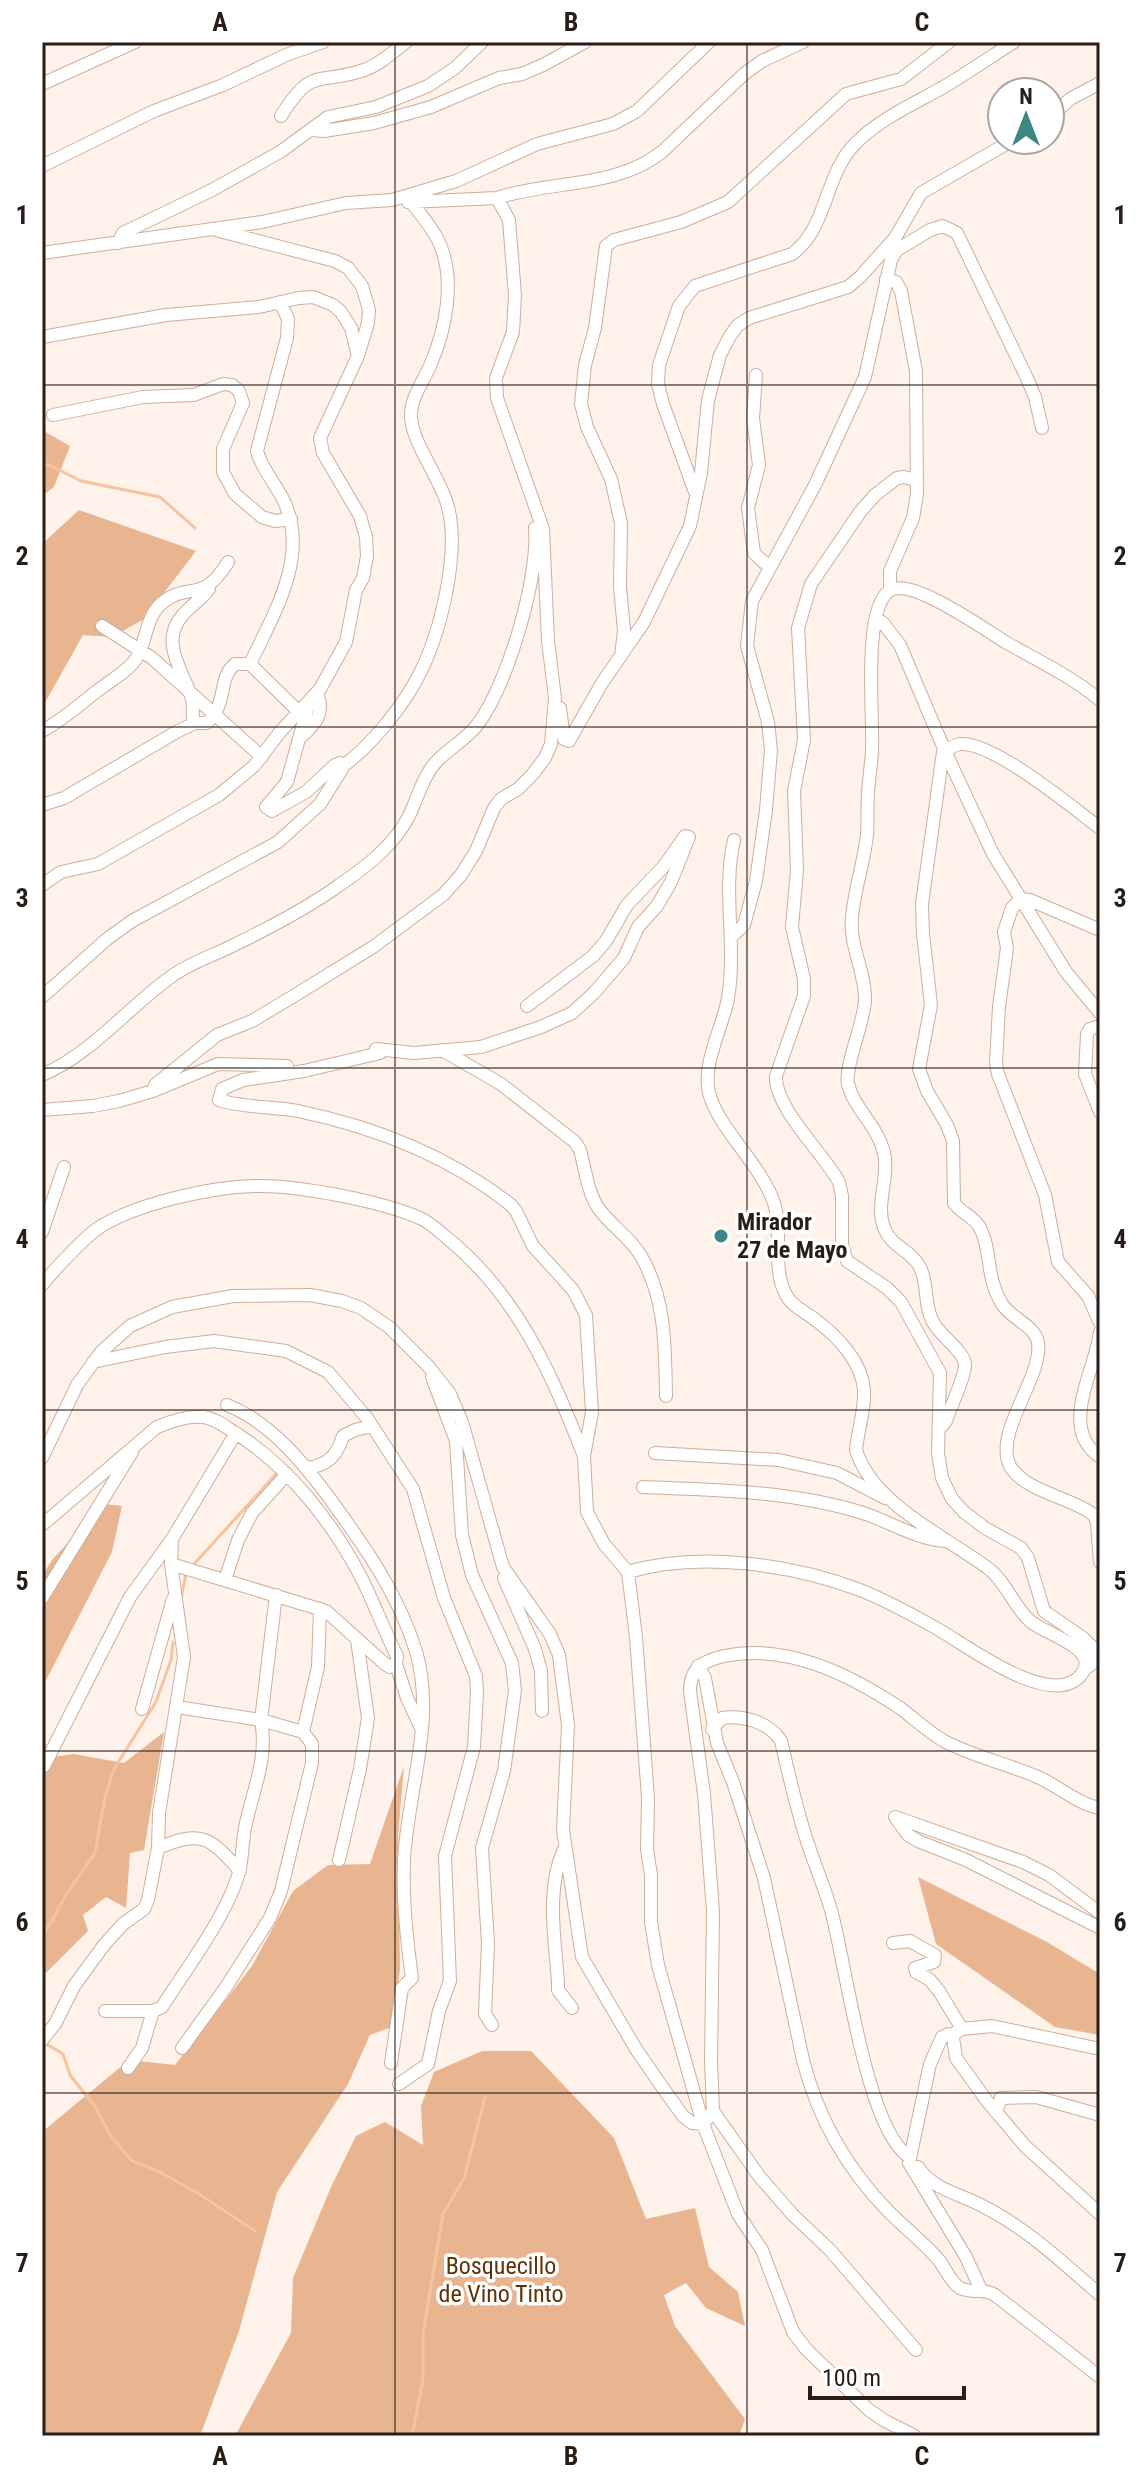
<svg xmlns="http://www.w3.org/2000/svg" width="1142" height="2478" font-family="'Roboto Condensed',sans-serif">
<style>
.forest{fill:#e9b591}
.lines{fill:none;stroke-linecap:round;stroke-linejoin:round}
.stream{stroke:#f7c29e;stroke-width:3}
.minor-casing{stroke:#cbaf9c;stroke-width:14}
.minor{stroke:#fff;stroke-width:12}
.grid{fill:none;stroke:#291e17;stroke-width:2;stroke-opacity:0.55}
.poi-dot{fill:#3e8684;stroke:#fff;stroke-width:3}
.labels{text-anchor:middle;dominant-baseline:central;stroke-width:7;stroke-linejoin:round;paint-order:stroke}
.poi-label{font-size:24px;font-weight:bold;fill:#291e17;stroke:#fff;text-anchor:start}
.park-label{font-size:24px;fill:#623207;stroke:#fff}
.neatline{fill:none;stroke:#291e17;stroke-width:3}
.grid-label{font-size:26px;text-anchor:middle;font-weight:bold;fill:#291e17}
</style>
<rect width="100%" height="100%" fill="#fef2ea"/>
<path class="forest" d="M42,430L70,446L54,487L42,496Z
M79,510L196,551L144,619L112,637L83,635L42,708V544Z
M104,1504L122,1506L112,1552L42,1688V1576L52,1560Z
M164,1732L144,1850L130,1853L126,1908L106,1897L83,1915L88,1931L42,1977V1738L52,1757L74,1754L124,1763Z
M404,1766L398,1835L400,1970L392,2027L370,2035L348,2084L277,2192L239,2331L200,2436H42V2132L129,2060L175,2065L252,1966L293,1891L328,1865L370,1864Z
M918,1877L1047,1942L1100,1974V2035L1055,2027L936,1944Z
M482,2051H531L614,2138L646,2219L695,2208L709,2267L738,2292L745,2326L706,2308L686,2283L664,2295L675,2326L745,2419L739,2436H235L291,2333L293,2278L331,2187L356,2136L385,2122L423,2145L421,2106L434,2072Z"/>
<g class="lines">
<path class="stream" d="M42,465H49L81,481L160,497L195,528
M195,1563L277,1473
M181,1598L186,1574
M42,1938L66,1895L95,1853L105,1797L114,1769L156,1702L171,1660L173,1642
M45,2043L63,2054L70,2075L96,2108L111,2136L132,2161L158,2171L199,2194L255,2231
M412,2436L423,2379V2335L443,2214L464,2178L485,2098"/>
<defs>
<path id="minor" d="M42,84L135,42
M281,116C313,65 317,86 364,70C379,65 393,52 406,42
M1050,117L1070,99L1100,83
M311,130L324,131L374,123L431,107L499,78L522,74L543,65L585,42
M42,166L154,111L223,85L286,55L323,42
M408,202L497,198C550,180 617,189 663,151L744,74L762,61L803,42
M118,243L123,233L212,190L280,152L328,117L376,107L428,86L455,68L482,42
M42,253L262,222L346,203L392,200L456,181L537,144L613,124L637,111L709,42
M886,279L896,282L901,291L916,371L917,494L913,518L890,571V590
M42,337L166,315L259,307L299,298L313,297L333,305L341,312L351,328L358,356
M756,375L753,418L759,465L748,508L754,553L769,567
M53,415L143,397L194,395L223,384L232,385L239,391L243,403L223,449V472L235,494L262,517L275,521L291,519
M916,480L904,477L897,478L875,495L860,512L811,584L798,628L804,740L794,791L797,870L792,927L804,979V996L776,1076C774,1107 824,1154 839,1182L842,1196V1245L847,1261L887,1288L901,1302L940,1373L938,1453L942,1478L952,1499L964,1512L985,1528L1021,1548L1028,1558L1044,1611L1083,1638L1094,1649L1093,1663L1085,1669
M695,492L663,404L658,384L659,365L679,306L695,286L792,254C828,228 824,175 855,144C880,118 916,103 947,85C970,71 992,56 1014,42
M876,618L883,623L900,645L945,751L993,854L1066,972L1100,1013
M102,626L152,658L262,757
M621,656L624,630L620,587L621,523L611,479L587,427L581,404L585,365L595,328L606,246L614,240L681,222L728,202L846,94L901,79L949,42
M250,664C272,617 308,560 286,506C279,487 262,471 257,451L287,338L288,319L280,302
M560,708L564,739L569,741L602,683L644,622L690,526L701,473L708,400L720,355L730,336L737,326L749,318L848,287L860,277L895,238L921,193L1013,140
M195,723C190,715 195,708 192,699C184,673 159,642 182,616C190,606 202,599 209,589
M42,731C63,720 79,705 97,691C110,681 127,672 136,659C147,642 145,617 162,603C188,581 202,605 228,562
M301,737C316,724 325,713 317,693
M343,766C372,745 404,705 420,673C441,631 460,553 448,507C441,479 412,443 411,417C410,399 423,382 430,366C446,329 456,280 439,242C432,227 421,215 411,202
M42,805L64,798L178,731L195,723H207C229,701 217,679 235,664H250L299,712
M1100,828C1073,808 993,741 960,744C955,745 948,749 943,752L922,904L923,934L931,1005L919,1069L927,1091L947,1125L953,1141L954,1203C961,1213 975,1217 980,1228C992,1250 985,1276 1002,1304C1011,1319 1035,1325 1038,1343C1043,1377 993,1433 1010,1466C1025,1492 1071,1497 1094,1515L1097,1523L1100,1562
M42,885L61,872L98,864L219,795L254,766L280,732L320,689L346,642L356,590L363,578L367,556L366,537L360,516L323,453L320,438L358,356L368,323L369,310L362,286L348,268L335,261L212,229
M1021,899L1012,908L1004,932L1007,948L999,1007L996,1063L998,1074L1045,1195L1058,1262L1088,1296L1100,1323
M1021,899L1030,900L1100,930
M732,936L744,925L756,881L766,810L771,750L768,722L747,646L752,601L815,485L865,377L891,260L897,250L930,230L943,226L957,233L1026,376L1035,397L1042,428
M42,997L107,939L132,921L278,842L320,804L342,769L340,763L335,765L306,792L272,811L266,807L287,782L309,703
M1100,1026L1090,1029L1087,1034L1085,1074L1100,1112
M376,1049L414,1053L481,1047L541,1027L572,1013L594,993L624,958L638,927L657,906L671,882L689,837L685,836L664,866L627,905L606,941L593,956L527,1006
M382,1050L380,1053L304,1071L243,1080L222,1089L219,1100C238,1107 276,1107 298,1111C375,1127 449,1156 511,1205L516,1211L533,1246L573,1290L586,1315L592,1412L584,1456L587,1512L604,1544L628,1572L636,1637L648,1798L647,1849L651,1875V1922L658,1965L703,2124L738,2214L762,2250L793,2332L806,2349L869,2410L885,2421L915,2436
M442,1050L501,1084L575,1142L580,1150C585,1168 588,1194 599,1209C611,1226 630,1237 641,1256C666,1299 665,1347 666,1396
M42,1075C93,1053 128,1007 172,976C190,963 212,956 232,946C267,929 306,909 338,886C366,867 395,845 410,814C416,801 420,787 427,775C438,753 464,743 478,724C508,683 539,578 535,528
M153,1091L155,1085L217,1035L252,1021L297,994L373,947L443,895L461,875L476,851L494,808L501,799L518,789L532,775L545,758L551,744L555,698L548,641L543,529L497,398L496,378L513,332L515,295L509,220L497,198
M42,1110L93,1106L119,1101L153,1091L218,1064L287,1066
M42,1232L64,1167
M42,1285C52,1272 84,1238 97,1229C133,1204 211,1187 255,1186C298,1185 382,1201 422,1219C430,1223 439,1231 446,1237C518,1295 551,1373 584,1456
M1100,1332C1095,1372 1058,1428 1100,1457
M93,1362L165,1347L214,1341L286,1351L328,1372L367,1418L413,1489L444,1598L476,1676L477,1693L474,1747L445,1856L450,1981L439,2011L428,2064L399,2084
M432,1377L456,1441L462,1535L472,1575L512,1663L515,1691L504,1771L482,1848L488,1943L485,2014L492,2025
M227,1405C271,1422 306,1466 333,1503C367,1550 398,1594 416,1651C434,1713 413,1776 406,1838C400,1881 406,1935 412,1978L402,1988L391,2063
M941,1427L946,1421C950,1408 966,1375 965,1364C964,1351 940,1336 933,1322C923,1304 929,1281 918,1264C909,1250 892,1246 885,1230C874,1205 890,1178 884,1153C878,1126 854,1109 848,1084C844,1068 864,1022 865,1001C866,972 849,946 852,918C854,890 864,863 867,835C868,821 867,807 868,793C869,779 871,765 872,751C874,718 862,611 889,591C910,575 988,632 1007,643C1039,661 1072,677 1100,700
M655,1453L779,1460L837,1473L885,1498
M42,1458L77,1385L101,1352L130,1326L172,1307L233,1296L310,1295L342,1301L361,1308L389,1327L429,1367L450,1394L462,1422L503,1567L550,1634L559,1655L568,1725L563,1830L582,1957L636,2049L665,2091L683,2116L692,2123L703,2124L713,2111L711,2062L713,1911L704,1794L690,1691C690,1668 703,1661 724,1656C786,1643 849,1674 900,1708C915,1719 928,1732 944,1741C974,1757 1009,1764 1040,1778C1059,1787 1080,1805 1100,1808
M306,1468C327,1466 337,1456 343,1436L355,1430L372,1426
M643,1487C717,1490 792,1491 863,1513C891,1522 915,1539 945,1541
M42,1525L157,1427C171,1421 188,1415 204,1417C217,1419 227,1428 237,1434C290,1468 332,1522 361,1577C374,1603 384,1630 397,1656L396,1664L390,1667L385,1664L326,1611L171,1564
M628,1572C698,1551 792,1564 860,1590C886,1600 911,1614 936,1628C965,1644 1051,1711 1081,1675C1102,1648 1044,1634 1030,1621C1014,1607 1006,1582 989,1569C947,1537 873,1505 856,1450C858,1430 865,1410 864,1390C862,1362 838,1337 817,1321C807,1313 791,1306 785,1293C772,1266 783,1232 774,1203C761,1164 719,1130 709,1093C702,1063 723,1027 728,998C737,945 722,892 734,840
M504,1578L535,1649L541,1671L542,1711
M225,1580L238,1540L252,1513L287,1474
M42,1598L132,1452
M396,1664L407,1698L421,1728
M698,1666L705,1678L717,1743L733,1782L764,1878L803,2060C818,2119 846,2168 889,2212C905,2228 923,2242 938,2259C945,2267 950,2282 960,2288C972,2294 984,2288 995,2295L1100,2377
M177,1707L261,1720L303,1732
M142,1709L173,1599
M712,1729L722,1718C743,1715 769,1722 781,1741C789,1776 797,1812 809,1847C816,1868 825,1889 831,1910C846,1964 866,2127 908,2156
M44,1766L130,1597L172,1539
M158,1848C201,1830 209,1836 240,1871
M563,1851C546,1891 555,1939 558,1982V1990L572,2008
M339,1860L360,1769L368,1718L357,1640
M1100,1913L1049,1875L1023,1862L895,1817L908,1835L918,1841L966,1860L1100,1928
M893,1943L910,1941L935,1955L934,1962L915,1968L916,1972L930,1980L939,1991L962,2029
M105,2011H153L162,2007C186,1969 228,1914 239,1872C243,1857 242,1839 246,1823C254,1787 268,1758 261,1720L276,1595
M955,2033L962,2029L992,2026L1100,2049
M42,2040L55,2024L74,1986L104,1945L123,1924L144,1909L148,1900L158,1848L159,1813L184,1657L171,1564L172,1539L236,1433
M182,2048L226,1987L270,1918L281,1891L312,1763V1744L303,1732L318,1667L320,1609
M128,2068L142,2048L153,2011
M713,2111L759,2176L792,2214L830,2250L916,2350
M996,2112L1001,2098L1036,2097L1100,2115
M918,2167C929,2185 951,2192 970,2200C1020,2222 1059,2259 1100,2295
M981,2290L966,2257L909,2163L930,2064L942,2037L949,2034L953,2037L956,2058L987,2101L1025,2146L1100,2214"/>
</defs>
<use href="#minor" class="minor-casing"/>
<use href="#minor" class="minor"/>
</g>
<path class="grid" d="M395,42V2436M747,42V2436M42,385H1100M42,727H1100M42,1068H1100M42,1410H1100M42,1751H1100M42,2093H1100"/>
<circle class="poi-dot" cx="721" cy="1236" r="8"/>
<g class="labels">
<g class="poi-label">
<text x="737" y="1222">Mirador<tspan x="737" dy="28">27 de Mayo</tspan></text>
</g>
<g class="park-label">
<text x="501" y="2266">Bosquecillo<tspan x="501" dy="28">de Vino Tinto</tspan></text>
</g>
</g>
<rect width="1142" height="2478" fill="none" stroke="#ffffff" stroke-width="88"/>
<g transform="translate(1026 116)"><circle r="38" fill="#ffffff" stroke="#a9a5a2" stroke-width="2"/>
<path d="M0-6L14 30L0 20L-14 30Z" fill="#3e8684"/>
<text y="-12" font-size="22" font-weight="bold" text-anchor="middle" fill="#291e17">N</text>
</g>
<path d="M810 2386v12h154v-12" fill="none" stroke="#291e17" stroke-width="4"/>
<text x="822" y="2386" font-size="24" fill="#291e17" stroke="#ffffff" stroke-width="6" paint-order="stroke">100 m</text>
<rect x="44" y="44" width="1054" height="2390" class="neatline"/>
<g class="grid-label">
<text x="220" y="31">A</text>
<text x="571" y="31">B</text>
<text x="922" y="31">C</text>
<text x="22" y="224">1</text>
<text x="1120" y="224">1</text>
<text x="22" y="565">2</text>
<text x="1120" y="565">2</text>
<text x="22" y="907">3</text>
<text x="1120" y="907">3</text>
<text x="22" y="1248">4</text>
<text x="1120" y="1248">4</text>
<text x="22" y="1590">5</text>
<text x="1120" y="1590">5</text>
<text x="22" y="1931">6</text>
<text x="1120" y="1931">6</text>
<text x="22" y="2272">7</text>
<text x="1120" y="2272">7</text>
<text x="220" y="2465">A</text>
<text x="571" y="2465">B</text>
<text x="922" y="2465">C</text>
</g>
</svg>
